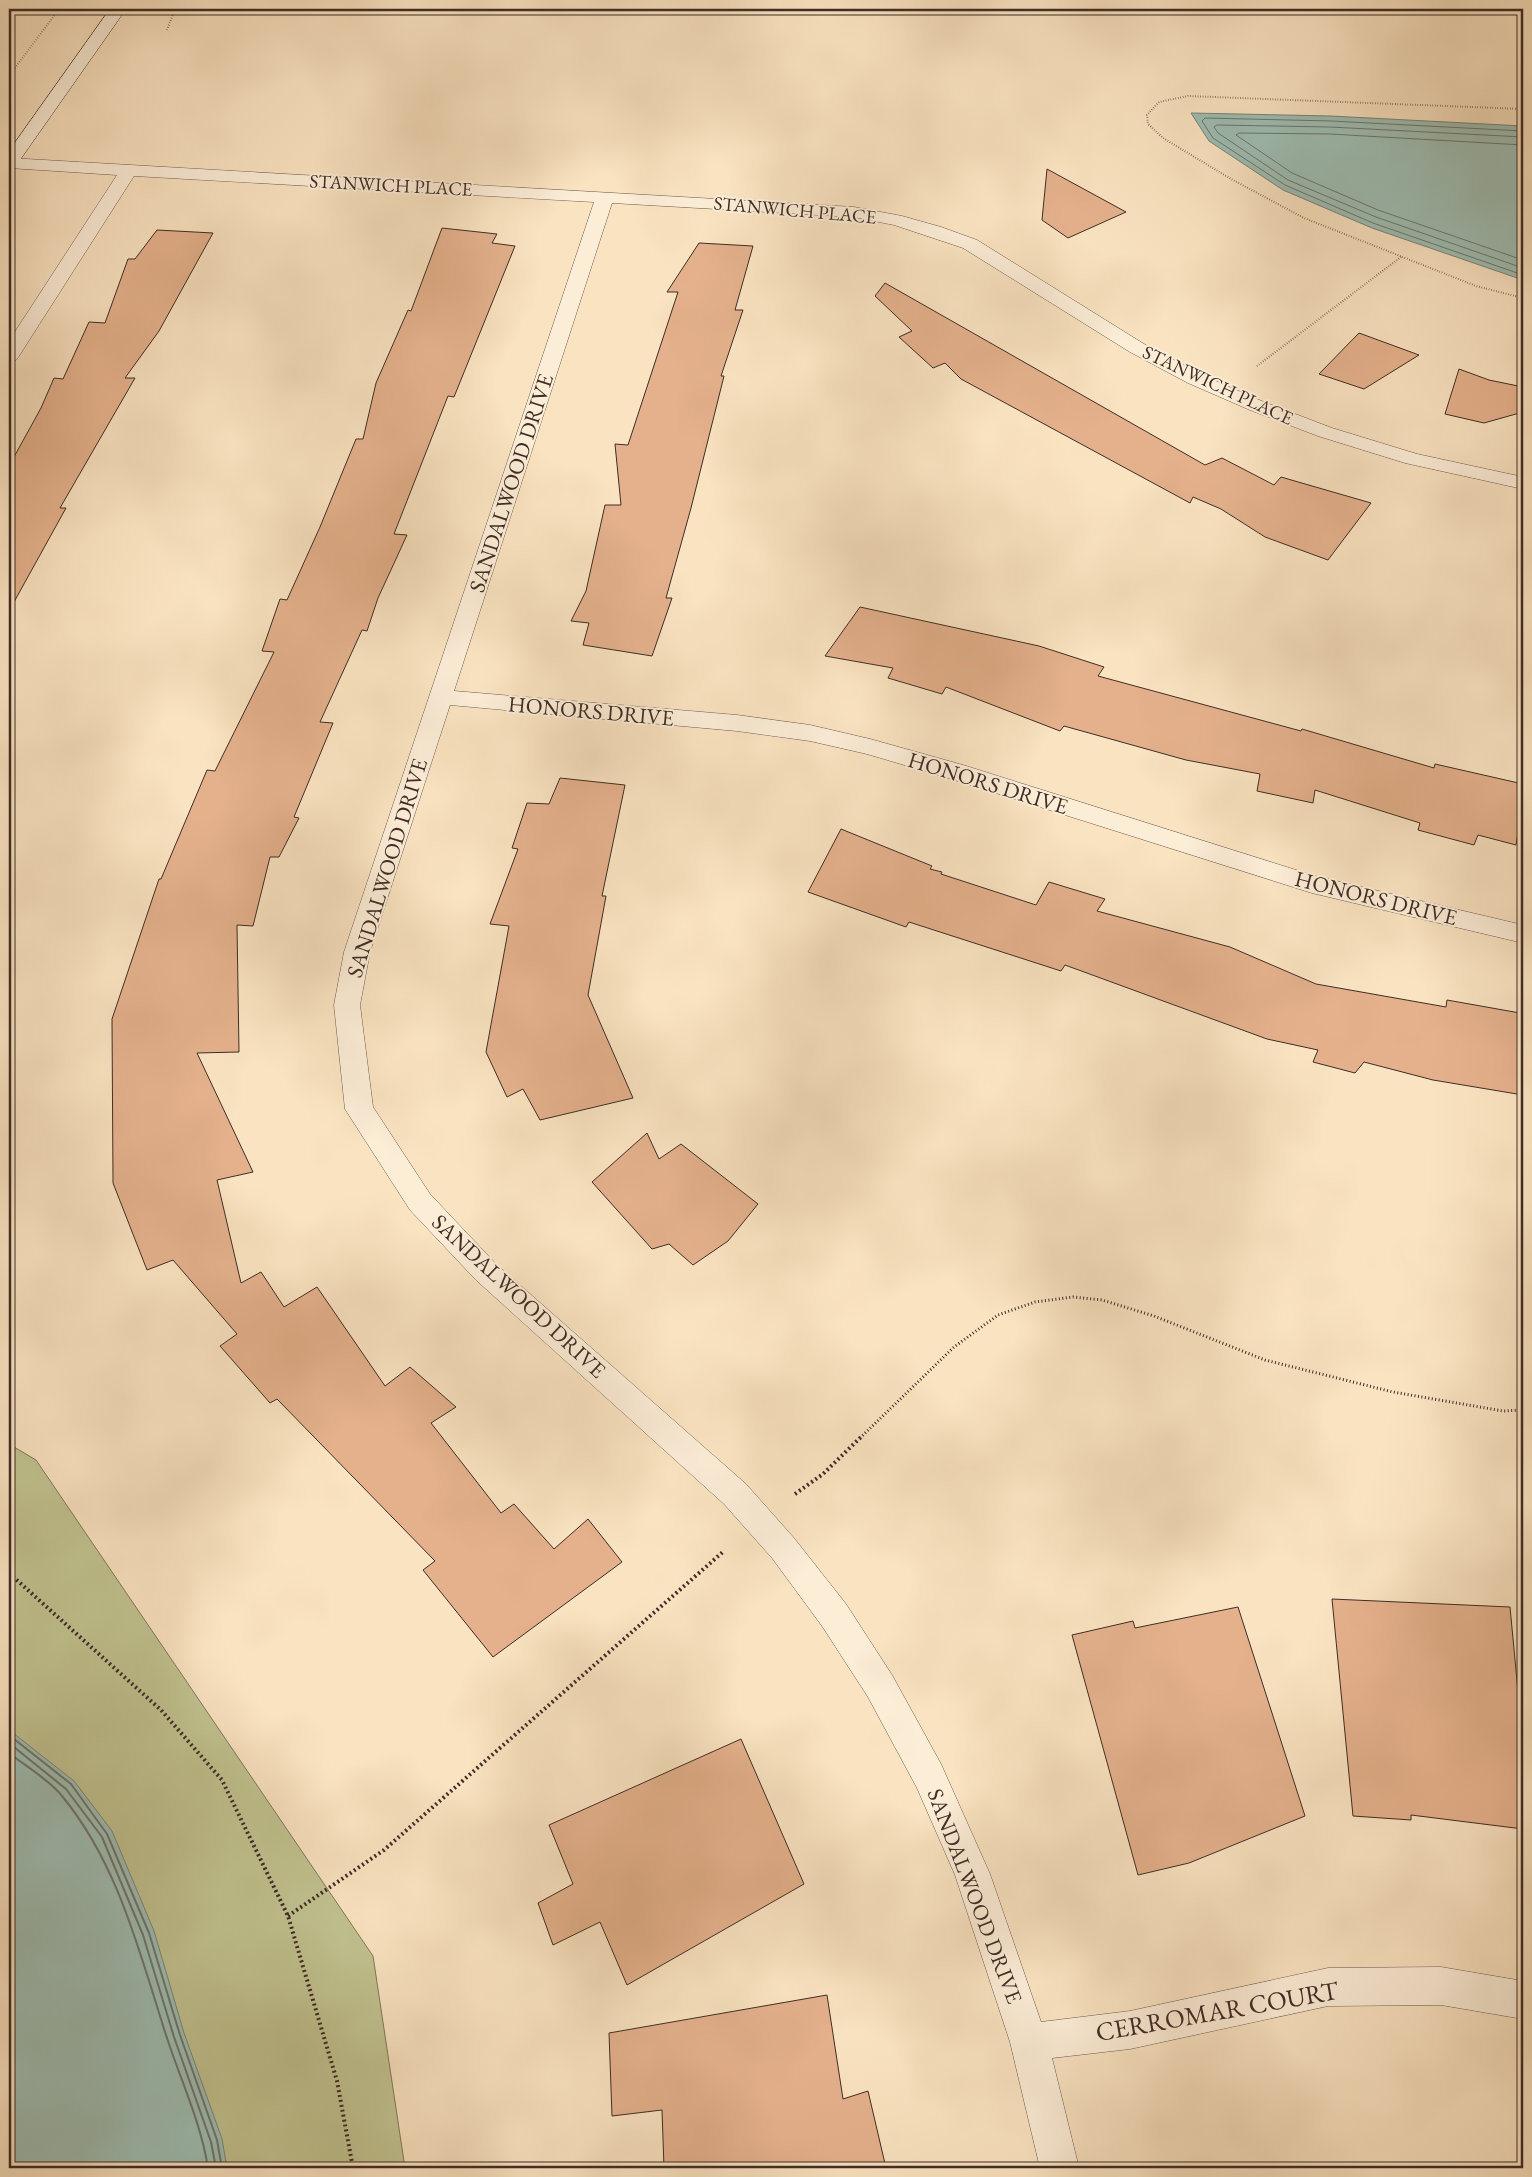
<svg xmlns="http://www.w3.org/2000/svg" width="1532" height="2177" font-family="'EB Garamond',serif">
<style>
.green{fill:#c1c391;stroke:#80785c}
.water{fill:#9ebeb4;stroke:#78847b}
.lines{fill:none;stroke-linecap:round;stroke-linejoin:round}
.shore-far1{stroke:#6e766d;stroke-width:1}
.shore{stroke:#6e766d;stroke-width:2}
.building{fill:#e4b18c;stroke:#3f2d26}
.street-casing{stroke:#6e5a4d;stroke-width:1}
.secondary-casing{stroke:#3f2d26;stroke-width:1}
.path-far2{stroke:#3f2d26;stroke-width:2;stroke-dasharray:0.5 2;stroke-linecap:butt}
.path-far1{stroke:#3f2d26;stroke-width:3;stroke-dasharray:1 2.5;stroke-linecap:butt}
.path{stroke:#3f2d26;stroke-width:4;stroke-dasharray:2 3;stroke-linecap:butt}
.street{fill:#fcedd7;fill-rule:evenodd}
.secondary{fill:#fcedd7;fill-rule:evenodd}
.labels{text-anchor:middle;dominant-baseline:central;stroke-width:4;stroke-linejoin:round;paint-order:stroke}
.far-street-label{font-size:19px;fill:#3f2d26;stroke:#fcedd7}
.street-label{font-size:22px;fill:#3f2d26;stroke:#fcedd7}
.near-street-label{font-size:26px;fill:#3f2d26;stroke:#fcedd7}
</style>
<rect width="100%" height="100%" fill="#fae3c1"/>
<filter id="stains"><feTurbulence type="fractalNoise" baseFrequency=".004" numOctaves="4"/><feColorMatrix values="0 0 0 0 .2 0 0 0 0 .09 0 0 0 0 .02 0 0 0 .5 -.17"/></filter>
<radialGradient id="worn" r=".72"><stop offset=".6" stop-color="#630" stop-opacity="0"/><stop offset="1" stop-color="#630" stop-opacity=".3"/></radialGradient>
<path class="green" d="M9,1444L36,1460L373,1956L405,2168H9Z"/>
<path class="water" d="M1191,113L1331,116L1523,126V280L1372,228L1283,190L1209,141Z
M9,1726L13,1733L74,1781L112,1831L154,1931L184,2033L222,2139L227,2168H9Z"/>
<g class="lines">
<path class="shore-far1" d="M1523,131L1331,121L1205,118L1202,121L1213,138L1285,185L1373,223L1523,275
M1523,137L1330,127L1217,125L1214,127L1218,133L1288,180L1376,217L1523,268
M1523,145L1330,134L1239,133L1236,135L1292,173L1378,210L1523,260"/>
<path class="shore" d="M9,1735L71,1784L107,1834L149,1933L180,2035L217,2140L222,2168
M9,1743L66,1789L102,1837L143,1935L174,2037L211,2142L216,2168
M9,1753C24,1765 51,1781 62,1796C119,1865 140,1955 167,2038C181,2081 201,2123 208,2168"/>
</g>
<path class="building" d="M1047,169L1126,212L1068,238L1042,220Z
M442,228L497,234L492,243L515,246L454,397L448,396L394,534L407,535L378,598L367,631L362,630L320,722L333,723L294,817L299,818L279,857H270L253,926L237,925L239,1052L197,1053L253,1172L217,1180L241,1283L261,1272L284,1307L317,1287L385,1386L410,1367L456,1407L431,1423L501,1513L514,1504L554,1549L588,1519L622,1562L493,1657L423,1570L435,1561L277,1399L270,1403L220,1346L237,1334L173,1260L147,1270L113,1183L112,1019L159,879H161L207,770L215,771L274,652L262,651L280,599L287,600L320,527L356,439H363L376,383L408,310L411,311Z
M157,230L213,233L159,331L125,378H135L60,508H66L9,611V466L41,408L54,378L63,379L89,322L105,323L128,259H135Z
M699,243L753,246L735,310H743L721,376H724L691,508L666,598H672L652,656L583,645L589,623L571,621L586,591L605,505H621L615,444L628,445L678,292H667Z
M885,283L1205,465L1222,458L1274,485L1281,477L1371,503L1328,560L1265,537L1221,509L1193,497L1190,503L961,379L945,363L933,368L899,337L912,331L875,296Z
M1359,333L1419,355L1364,389L1319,374Z
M1459,369L1489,380L1523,387V412L1484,423L1445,414Z
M860,607L1039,646L1104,667L1098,676L1301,731L1302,729L1434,768L1435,764L1523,784V801L1516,845L1478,835L1474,845L1418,830L1420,823L1315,790L1313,803L1257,791L1260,774L1186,760L1064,726L1060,731L946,687L942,694L888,678L893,668L825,656Z
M560,778L625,785L602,896H606L588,995L633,1098L540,1120L523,1089L507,1097L486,1052L509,926L490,924L518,849L512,848L527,803L549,804Z
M841,829L932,866L930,869L942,872L941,874L1036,905L1049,882L1105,899L1097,911L1230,947L1316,984L1446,1007L1447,1000L1520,1013L1523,1034V1095L1433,1080L1364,1062L1355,1073L1313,1062L1318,1050L1267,1039L1065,965L1061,971L909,922L906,927L808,892Z
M647,1133L659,1159L681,1144L758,1204L728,1241L693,1265L669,1244L652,1249L592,1182Z
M1332,1599L1510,1607L1523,1744V1829L1411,1815V1820L1353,1816Z
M1238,1607L1305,1816L1189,1863L1138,1875L1072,1635L1133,1621L1135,1628Z
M741,1739L804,1884L627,1985L600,1922L553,1945L538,1903L573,1884L549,1825Z
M827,1995L843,2099L868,2091L886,2168H664L662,2110L612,2116L609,2033Z"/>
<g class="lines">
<defs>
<path id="street" d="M9,158L854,207L902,216L941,227L977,240L1144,344L1202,375L1264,402L1332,428L1417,454L1523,477V489L1405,463L1318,436L1250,410L1188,383L1130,352L963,248L894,225L854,217L612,203L454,691L737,715L810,725L870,739L963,765L1315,876L1523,925V943L1312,893L945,777L867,754L810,741L737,731L450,705L370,952L360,1005L373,1107L430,1194L496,1264L746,1484L794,1538L846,1604L892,1675L941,1764L990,1874L1041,2022L1130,2011L1328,1968L1441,1967L1523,1981V2019L1441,2005L1328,2006L1130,2049L1052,2058L1079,2168H1040L1010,2042L955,1875L917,1788L868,1697L822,1626L772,1558L724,1504L476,1280L410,1210L345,1109L334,1005L344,952L594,202L134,176L19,356L16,360L9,362V341L117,175L9,168Z"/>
<path id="secondary" d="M110,9H126L15,167L9,168V151Z"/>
</defs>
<use href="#street" class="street-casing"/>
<use href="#secondary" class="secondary-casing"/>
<path class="path-far2" d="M167,30L175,9
M9,76L59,9
M1523,109L1188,96L1159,102L1147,115L1148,124L1163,138L1231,179L1304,218L1476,286L1523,298
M1257,366L1401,257"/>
<path class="path-far1" d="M860,1438L954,1347L998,1315L1035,1302L1073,1297L1102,1300L1154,1316L1265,1360L1393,1392L1503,1411L1523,1410"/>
<path class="path" d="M795,1494L823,1474L862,1436
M9,1573L161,1710L222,1780L288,1916L337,2081L353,2168
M288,1916L384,1850L724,1551"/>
<use href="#street" class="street"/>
<use href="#secondary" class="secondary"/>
</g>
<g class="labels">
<g class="far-street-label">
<text transform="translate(391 185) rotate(3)">STANWICH PLACE</text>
<text transform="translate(795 210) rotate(5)">STANWICH PLACE</text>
<text transform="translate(1218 385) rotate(25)">STANWICH PLACE</text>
</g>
<g class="street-label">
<text transform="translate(511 483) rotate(-72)">SANDALWOOD DRIVE</text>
<text transform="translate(591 711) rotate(5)">HONORS DRIVE</text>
<text transform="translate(988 783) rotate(17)">HONORS DRIVE</text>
<text transform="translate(387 868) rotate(-73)">SANDALWOOD DRIVE</text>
<text transform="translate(1376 898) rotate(14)">HONORS DRIVE</text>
<text transform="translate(519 1296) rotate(43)">SANDALWOOD DRIVE</text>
<text transform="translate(975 1896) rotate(69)">SANDALWOOD DRIVE</text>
</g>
<g class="near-street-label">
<text transform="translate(1217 2011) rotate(-10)">CERROMAR COURT</text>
</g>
</g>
<rect width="1532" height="2177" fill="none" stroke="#fae3c1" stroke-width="30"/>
<rect x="10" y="10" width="1512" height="2157" fill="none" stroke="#3f2d26" stroke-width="2.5"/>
<rect x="15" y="15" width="1502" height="2147" fill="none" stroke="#3f2d26"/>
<rect width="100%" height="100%" filter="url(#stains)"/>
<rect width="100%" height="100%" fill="url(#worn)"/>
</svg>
